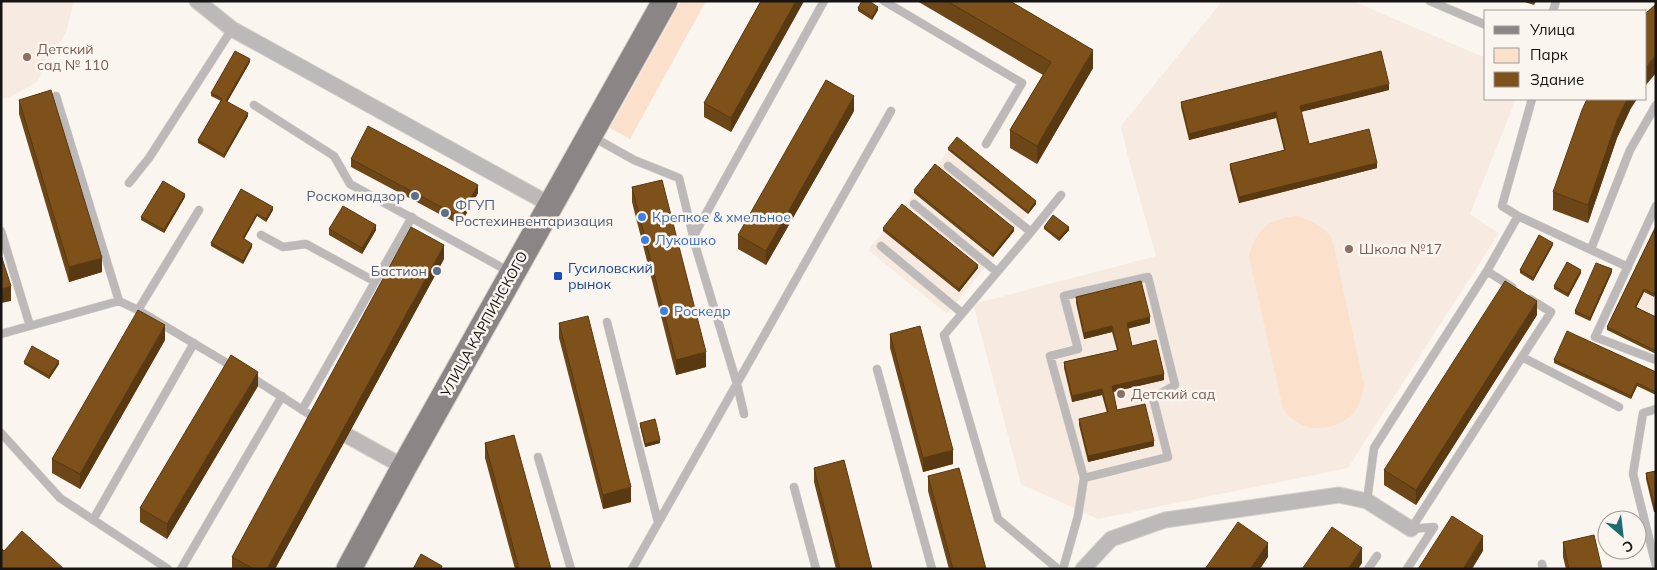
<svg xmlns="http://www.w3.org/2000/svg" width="1657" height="570" font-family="Mulish,sans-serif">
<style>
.built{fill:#f7eae0}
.green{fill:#fbe1cc}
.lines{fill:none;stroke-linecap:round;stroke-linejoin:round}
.service-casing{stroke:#d7d1cd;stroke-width:9}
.minor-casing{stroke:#d7d1cd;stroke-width:17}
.primary-casing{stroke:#d7d1cd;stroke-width:27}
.service{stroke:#bdb9b9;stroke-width:8}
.minor{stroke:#bdb9b9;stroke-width:15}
.primary{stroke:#8c8586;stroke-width:25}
.wall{fill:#6c4616}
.shaded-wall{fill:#583912}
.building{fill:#7d5119;stroke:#583912}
.education-dot{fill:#8d6e63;stroke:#fbf5f0;stroke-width:2}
.service-dot{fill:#5c6f8a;stroke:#fbf5f0;stroke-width:2}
.shop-dot{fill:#3f7fe0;stroke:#fbf5f0;stroke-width:2}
.transit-dot{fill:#1a4fb4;stroke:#fbf5f0;stroke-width:2}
.labels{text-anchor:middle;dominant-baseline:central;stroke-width:5;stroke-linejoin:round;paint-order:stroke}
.education-label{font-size:14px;fill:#785e54;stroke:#fbf5f0;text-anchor:start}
.service-label{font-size:14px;fill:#4e5e75;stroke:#fbf5f0;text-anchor:end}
.shop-label{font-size:14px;fill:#366cbe;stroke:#fbf5f0;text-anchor:start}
.transit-label{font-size:14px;fill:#164399;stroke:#fbf5f0;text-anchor:start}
.street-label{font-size:14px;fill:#171513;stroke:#fbf5f0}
</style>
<rect width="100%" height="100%" fill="#fbf5f0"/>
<path class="built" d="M1,1H74L66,32L37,82L12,96L1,99Z
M1222,1H1353L1486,58V99H1516L1470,214L1499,233L1348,468L1098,519L1021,484L973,304L1156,256L1128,157L1121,126Z
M957,140L1036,204L947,314L868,250Z
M1644,292L1654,297L1656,293V319L1635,310Z"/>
<path class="green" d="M681,1H706L630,139L610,128Z
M1298,216C1313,221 1322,226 1332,238L1364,385C1362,394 1361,403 1355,411C1344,425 1322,432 1305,426C1296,423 1289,416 1283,409L1249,256C1256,229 1269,218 1298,216Z"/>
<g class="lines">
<defs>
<path id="service" d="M884,1L1022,83L986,144
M1430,1L1486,25
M1553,11L1556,1
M56,96L119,301
M1532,99L1502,206L1518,216L1628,267
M254,105L334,156L350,184L510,272
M593,137L634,160L679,178L696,248L737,384L744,414
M948,166L1031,232L944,335L998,519L1058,569
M129,183L149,158L232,29
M914,204L997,272
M1656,206L1595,337L1656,360
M1,231L30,326
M1031,232L1061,195
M261,235L283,247L306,244L374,281
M693,237L824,1
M881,246L962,313
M1591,249L1630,150L1656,105
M1487,271L1512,287
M138,310L199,210
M607,322L658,522
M1,334L119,301L138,310L235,368
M1522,357L1619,407
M877,369L932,569
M251,377L315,418
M1656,409L1643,413L1633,474L1656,566
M302,410L412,217
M1,433L60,498L168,569
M538,457L571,569
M794,487L816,569
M1367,501L1374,448L1487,271L1518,216
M93,520L194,343
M1411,529L1551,312L1530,299
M1542,564L1543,569
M181,569L282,396
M632,569L891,111
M1063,569L1078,516L1084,478L1050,356L1078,349L1064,296L1148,277L1175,385L1153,398L1168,457L1084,478
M1368,569L1377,556
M1407,569L1434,527L1411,529"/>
<path id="minor" d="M197,1L232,29L551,205
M348,436L404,467
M1083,569L1111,539L1165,520L1339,495L1367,501L1411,529"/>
<path id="primary" d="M349,569L404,467L665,1"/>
</defs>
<use href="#service" class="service-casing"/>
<use href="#minor" class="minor-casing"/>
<use href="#primary" class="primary-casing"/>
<use href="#service" class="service"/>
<use href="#minor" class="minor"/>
<use href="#primary" class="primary"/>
</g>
<path class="wall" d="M761,1H804L731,132L704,117V103Z
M917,1H1010L1093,68L1037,164L1010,148V130L1043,75Z
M1522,1H1536L1534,5Z
M858,8L878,10L872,20L858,11Z
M250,62L227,102L248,116L224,158L198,143V140L221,101L211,96V93Z
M1389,90L1301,112L1309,144L1377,168L1239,203L1230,169V164L1284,150L1276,118L1189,140L1181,107V102Z
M19,100L102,272L69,282L19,114Z
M1630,110L1617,138L1588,223L1553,210V192Z
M854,111L766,265L738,249V235Z
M948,148L1036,204L1028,214L948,150Z
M351,159L478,193L460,225L351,167Z
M632,187L706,367L676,375L632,202Z
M241,189L273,210L266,222L257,216L244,239L252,247L243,264L211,246V243Z
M914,190L1014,231L993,257L914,193Z
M185,197L164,233L141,220V217Z
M1656,226V293L1654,297L1644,292L1636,307L1656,317V354L1607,330V327Z
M1044,227L1069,230L1059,241L1044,229Z
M883,228L978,268L959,292L883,231Z
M329,229L376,230L362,254L329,235Z
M1553,245L1533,281L1520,273V270Z
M444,259L275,569H232V557Z
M1612,272L1590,321L1575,314V311Z
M1581,273L1568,297L1554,289V286Z
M1076,297L1150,323L1128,328L1132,346L1164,380L1113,392L1117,410L1154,446L1088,462L1079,425V419L1107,413L1102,395L1072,402L1064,368V362L1117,350L1112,332L1084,339L1076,303Z
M1537,315L1416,505L1384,485V470Z
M559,323L631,502L603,509L559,338Z
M890,334L953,464L923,472L890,348Z
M165,340L80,489L52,473V459Z
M1554,360L1656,372V395L1637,386L1631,399L1554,363Z
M24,362L59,364L49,379L24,364Z
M258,386L167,539L140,522V508Z
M640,423L660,443L645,447L640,426Z
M485,443L551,569H515L485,458Z
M814,468L872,569H836L814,482Z
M1656,471V511L1654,512L1646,479V473Z
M928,476L986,569H949L928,491Z
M1563,542L1602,569H1566L1563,557Z"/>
<path class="shaded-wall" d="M796,1H804L731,132V118Z
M878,7V10L872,20V17Z
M1093,50V68L1037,164V146Z
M1656,55V73L1646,85V67Z
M250,59V62L226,104V101Z
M1389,84V90L1300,112V106Z
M854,96V111L766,265V251Z
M1627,99H1637L1630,110L1617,138L1588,223V205L1617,120Z
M1276,112V118L1189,140V134Z
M248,113V116L224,158V155Z
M1377,163V168L1239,203V197Z
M478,185V193L460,225V217Z
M185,194V197L164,233V230Z
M1036,201V204L1028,214V212Z
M273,207V210L266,222V219Z
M257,214V216L243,241V238Z
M376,225V230L362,254V248Z
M1069,227V230L1059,241V238Z
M1014,228V231L993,257V254Z
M1553,243V245L1533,281V278Z
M252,244V247L243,264V261Z
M444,245V259L275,569H267Z
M102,258V272L69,282V267Z
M978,265V268L959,292V289Z
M1612,269V272L1590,321V318Z
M1581,270V273L1568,297V294Z
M11,286V301L1,303V289Z
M1644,289V292L1635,310V307Z
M1537,301V315L1416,505V490Z
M1150,317V323L1127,329V323Z
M165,325V340L80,489V474Z
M1112,326V332L1084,339V333Z
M706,352V367L676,375V360Z
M59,361V364L49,379V376Z
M258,372V386L167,539V524Z
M1164,374V380L1112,392V386Z
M1637,383V386L1631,399V396Z
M1102,389V395L1072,402V396Z
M660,440V443L645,447V444Z
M1154,441V446L1088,462V456Z
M953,450V464L923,472V458Z
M631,487V502L603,509V495Z
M1654,506H1656V511L1654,512Z
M1483,536V551L1472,569H1463Z
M1268,543V557L1260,569H1250Z
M1362,548V563L1358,569H1348Z"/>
<path class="building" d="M761,1H796L731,118L704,103Z
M862,1H869L878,7L872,17L858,8Z
M947,1H1010L1093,50L1037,146L1010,130L1051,62Z
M1656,4V55L1646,67V13Z
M235,51L250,59L226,101L248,113L224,155L198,140L222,99L211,93Z
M1381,51L1389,84L1300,106L1309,144L1369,129L1377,163L1239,197L1230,164L1285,150L1276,112L1189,134L1181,102Z
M826,80L854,96L766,251L738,235Z
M51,90L102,258L69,267L19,100Z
M1587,99H1627L1617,120L1588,205L1553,192L1582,110Z
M368,126L478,185L460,217L351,159Z
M957,137L1036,201L1028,212L948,148Z
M935,164L1014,228L993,254L914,190Z
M662,180L706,352L676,360L632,187Z
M163,181L185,194L164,230L141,217Z
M241,189L273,207L266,219L257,214L243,238L252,244L243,261L211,243Z
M902,204L978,265L959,289L883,228Z
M343,206L376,225L362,248L329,229Z
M1053,215L1069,227L1059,238L1044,227Z
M1656,226V290L1654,294L1644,289L1635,307L1656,317V351L1607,327Z
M411,227L444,245L267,569H254L232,557Z
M1539,235L1553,243L1533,278L1520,270Z
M1,255L11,286L1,289Z
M1567,262L1581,270L1568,294L1554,286Z
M1596,263L1612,269L1590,318L1575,311Z
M1141,281L1150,317L1127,323L1132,346L1156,340L1164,374L1112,386L1117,410L1145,404L1154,441L1088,456L1079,419L1108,412L1102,389L1072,396L1064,362L1118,350L1112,326L1084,333L1076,297Z
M1505,281L1537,301L1416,490L1384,470Z
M138,310L165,325L80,474L52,459Z
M588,316L631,487L603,495L559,323Z
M920,326L953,450L923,458L890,334Z
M1567,331L1656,372V392L1637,383L1631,396L1554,360Z
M32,346L59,361L49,376L24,362Z
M231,355L258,372L167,524L140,508Z
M655,419L660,440L645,444L640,423Z
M514,435L551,569H519L485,443Z
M844,460L872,569H840L814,468Z
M959,468L986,569H953L928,476Z
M1656,471V506H1654L1646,473Z
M1452,516L1483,536L1463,569H1418Z
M1238,522L1268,543L1250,569H1205Z
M1332,527L1362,548L1348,569H1302Z
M22,531L64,569H1V548L4,551Z
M1594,535L1602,569H1569L1563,542Z
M421,554L442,566L441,569H413Z"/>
<g class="education-dot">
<circle cx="27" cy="57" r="5"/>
<circle cx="1349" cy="249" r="5"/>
<circle cx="1121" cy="394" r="5"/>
</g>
<g class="service-dot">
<circle cx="415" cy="196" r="5"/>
<circle cx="445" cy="213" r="5"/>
<circle cx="437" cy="271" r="5"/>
</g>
<g class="shop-dot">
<circle cx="642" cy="217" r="5"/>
<circle cx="645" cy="240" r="5"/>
<circle cx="664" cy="311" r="5"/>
</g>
<rect class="transit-dot" x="553" y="271" width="10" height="10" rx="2.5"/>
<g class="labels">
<g class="education-label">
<text x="37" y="49">Детский<tspan x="37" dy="16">сад № 110</tspan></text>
<text x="1359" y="249">Школа №17</text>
<text x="1131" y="394">Детский сад</text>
</g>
<g class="service-label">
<text x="405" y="196">Роскомнадзор</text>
<text x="455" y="205" text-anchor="start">ФГУП<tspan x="455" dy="16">Ростехинвентаризация</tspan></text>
<text x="427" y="271">Бастион</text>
</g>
<g class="shop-label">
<text x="652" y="217">Крепкое &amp; хмельное</text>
<text x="655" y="240">Лукошко</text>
<text x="674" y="311">Роскедр</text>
</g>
<g class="transit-label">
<text x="568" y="268">Гусиловский<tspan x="568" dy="16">рынок</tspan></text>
</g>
<g class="street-label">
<text transform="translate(484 324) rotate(-61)">УЛИЦА КАРПИНСКОГО</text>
</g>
</g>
<rect width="1657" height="570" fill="none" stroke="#171513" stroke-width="5"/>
<rect x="1484" y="10" width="162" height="90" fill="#fbf5f0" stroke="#a09b98"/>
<rect x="1494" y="26" width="25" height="8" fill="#8c8586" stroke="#a09b98"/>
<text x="1530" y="35" font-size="15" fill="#171513">Улица</text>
<rect x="1494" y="48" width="25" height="15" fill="#fbe1cc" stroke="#a09b98"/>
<text x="1530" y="60" font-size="15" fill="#171513">Парк</text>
<rect x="1494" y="72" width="25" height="15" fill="#7d5119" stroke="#a09b98"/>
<text x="1530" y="85" font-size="15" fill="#171513">Здание</text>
<g transform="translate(1622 535) rotate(152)"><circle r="24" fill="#fbf5f0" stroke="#a09b98"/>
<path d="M0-4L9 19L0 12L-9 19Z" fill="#1f6b70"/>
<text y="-8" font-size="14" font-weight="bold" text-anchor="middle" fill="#171513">С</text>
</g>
</svg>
